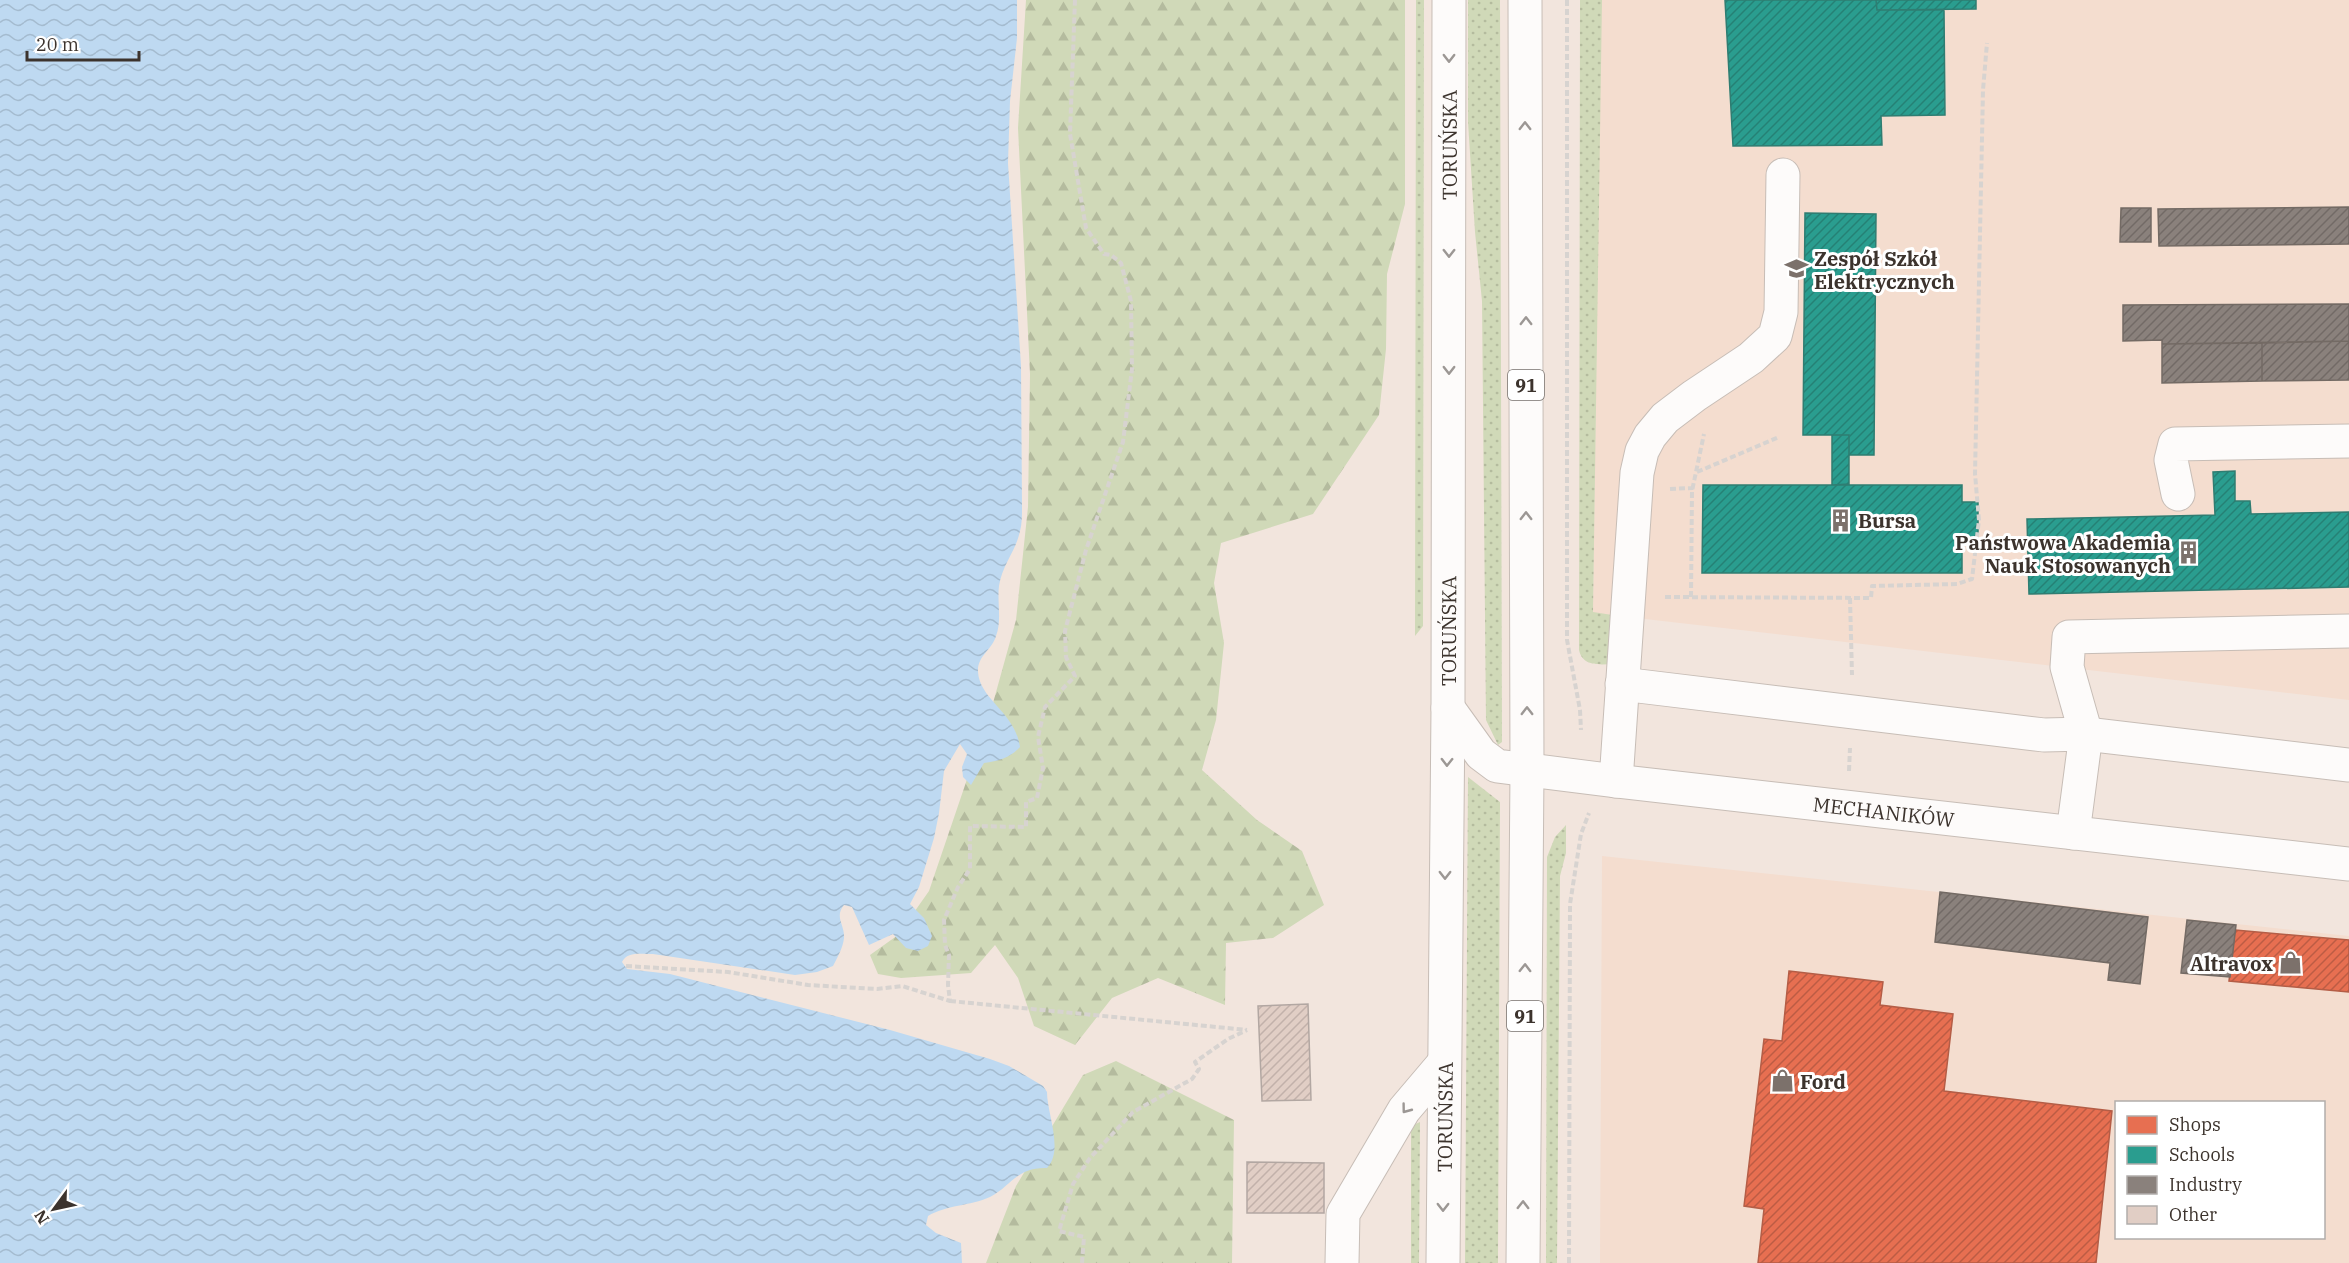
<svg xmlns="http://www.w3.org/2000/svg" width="2349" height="1263" font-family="'IBM Plex Serif',serif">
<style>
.built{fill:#f4ddcf;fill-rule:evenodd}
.grass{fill:url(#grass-dots)}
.forest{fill:url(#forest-firs)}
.water{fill:url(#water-waves)}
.shops{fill:url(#shops-hatch);stroke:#b45d46;stroke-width:1.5}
.schools{fill:url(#schools-hatch);stroke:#2f7d72;stroke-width:1.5}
.industry{fill:url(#industry-hatch);stroke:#736a64;stroke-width:1.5}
.building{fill:url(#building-hatch);stroke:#b2a7a2;stroke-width:1.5}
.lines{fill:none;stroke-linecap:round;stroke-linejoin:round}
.minor-casing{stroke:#c7bdb6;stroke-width:35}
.major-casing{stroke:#c7bdb6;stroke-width:35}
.path{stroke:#d7d3d0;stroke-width:4;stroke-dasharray:6 3;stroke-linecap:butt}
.minor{stroke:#fdfbfa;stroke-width:33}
.major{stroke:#fdfbfa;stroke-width:33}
.oneway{stroke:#9c9794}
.labels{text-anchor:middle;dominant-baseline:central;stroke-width:6;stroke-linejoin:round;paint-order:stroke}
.shield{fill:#fff;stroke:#76706c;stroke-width:1.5}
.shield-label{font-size:18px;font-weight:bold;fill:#3c332d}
.street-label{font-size:20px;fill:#3c332d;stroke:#fff}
.poi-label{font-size:20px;font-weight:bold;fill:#3c332d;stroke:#fff;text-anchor:start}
</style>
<defs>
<pattern id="grass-dots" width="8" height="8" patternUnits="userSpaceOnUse" patternTransform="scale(1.5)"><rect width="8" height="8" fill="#d0d9b8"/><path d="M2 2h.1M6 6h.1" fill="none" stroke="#b4bb9e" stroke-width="1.8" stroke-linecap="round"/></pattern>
<pattern id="forest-firs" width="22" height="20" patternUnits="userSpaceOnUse" patternTransform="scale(1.5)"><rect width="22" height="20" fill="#d0d9b8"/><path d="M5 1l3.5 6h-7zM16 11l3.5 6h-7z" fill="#b4bb9e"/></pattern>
<pattern id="water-waves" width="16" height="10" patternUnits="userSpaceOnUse" patternTransform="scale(1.5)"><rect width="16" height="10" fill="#bed9f1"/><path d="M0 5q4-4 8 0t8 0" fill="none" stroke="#a4bbcf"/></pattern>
<pattern id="shops-hatch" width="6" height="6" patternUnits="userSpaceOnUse" patternTransform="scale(1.5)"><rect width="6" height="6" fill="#e76f51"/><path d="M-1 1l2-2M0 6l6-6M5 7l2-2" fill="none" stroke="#bc5c44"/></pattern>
<pattern id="schools-hatch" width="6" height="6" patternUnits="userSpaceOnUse" patternTransform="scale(1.5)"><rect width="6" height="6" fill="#2a9d8f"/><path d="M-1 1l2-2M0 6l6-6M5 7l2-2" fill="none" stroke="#258175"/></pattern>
<pattern id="industry-hatch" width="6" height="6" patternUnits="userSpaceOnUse" patternTransform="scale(1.5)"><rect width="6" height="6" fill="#8a817c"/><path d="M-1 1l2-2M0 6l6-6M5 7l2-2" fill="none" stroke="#726a66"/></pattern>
<pattern id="building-hatch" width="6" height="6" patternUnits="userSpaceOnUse" patternTransform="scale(1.5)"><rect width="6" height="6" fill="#e1cec5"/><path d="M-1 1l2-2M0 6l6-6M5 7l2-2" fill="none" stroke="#c2b1aa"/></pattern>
</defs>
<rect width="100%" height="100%" fill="#f2e5dd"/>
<path class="built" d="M1601,0H2349V700L1593,613Z
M1602,856L2349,936V1263H1600ZM2116,1102H2324V1238H2116Z"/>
<path class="grass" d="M1416,0H1424L1423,626L1415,636Z
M1468,0H1500L1502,742L1498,745L1486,720L1482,301L1475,232L1468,122Z
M1580,0H1602L1593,612L1619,616L1616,664C1601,664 1583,668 1579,650Z
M1468,777L1500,802L1498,1263H1465Z
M1566,825V853L1560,876L1557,1263H1546L1547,857L1555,837Z
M1420,1122L1419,1263H1411V1126Z"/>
<path class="forest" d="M1026,0H1405V204L1387,274L1386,349L1379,415L1313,514L1221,543L1214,583L1224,643L1216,720L1202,770L1257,820L1302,851L1324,905L1273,938L1226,943L1225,1005L1158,978L1112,998L1075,1045L1034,1026L1018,978L995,945L971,973L901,978L878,974L870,955L898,935L929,891L993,703L1016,620L1028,507L1030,374L1018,128Z
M1116,1061L1234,1120L1232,1263H986L1016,1186L1083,1075Z"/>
<path class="water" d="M0,0H1017V38L1010,101L1008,163L1021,366L1022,508C1022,515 1022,524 1020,531C1016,551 1002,565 999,586C997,602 1002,621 996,636C992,650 977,656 978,672C980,700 1015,712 1020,747C1010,758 999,761 984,763L971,785L963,777L962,767L967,754L960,744L944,771L939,813L934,838L919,887L910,904L924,918L932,936L928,946L918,951L906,948L893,934L869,945L852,907L844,905C834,917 845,925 844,938C843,948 837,958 833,966L817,972L795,975L653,954C642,954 627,951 622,962L627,969L670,974L890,1030L990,1059L1009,1066L1043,1086L1047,1092C1047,1114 1064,1150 1047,1168C1016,1167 1012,1186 990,1197C970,1206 946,1205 928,1216L926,1225L936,1233L961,1243L962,1263H0Z"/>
<path class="shops" d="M2235,930L2349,940V992L2229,981Z
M1789,971L1883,982L1880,1005L1953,1014L1944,1091L2112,1111L2096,1263H1758L1764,1209L1744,1206L1764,1039L1782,1041Z"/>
<path class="schools" d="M1725,0H1876L1877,10H1944L1945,115L1881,116L1882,145L1733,146Z
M1876,0H1976V9L1877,10Z
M1805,213L1876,214L1874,455H1849V435H1803Z
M1832,435H1849V484L1832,485Z
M2235,471V501H2250L2251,514L2349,512V587L2029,594L2027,519L2215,515L2213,472Z
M1703,485H1962V502H1978V537H1962V573H1702Z"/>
<path class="industry" d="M2349,207V244L2159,246L2158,209Z
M2121,208H2151V242H2120Z
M2349,304V341L2162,344V340L2123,341V305Z
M2349,341V380L2262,381V343Z
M2262,343V381L2162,383V344Z
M1940,892L2148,917L2140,984L2108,980L2110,963L1935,942Z
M2187,920L2236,925L2230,977L2181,973Z"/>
<path class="building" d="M1308,1004L1311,1100L1262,1101L1258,1006Z
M1247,1162L1324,1163V1213H1247Z"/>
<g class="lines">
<defs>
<g id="minor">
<path d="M2178,494L2171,460L2175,444L2349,441"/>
<path d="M1622,684L2044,735L2086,734L2349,765"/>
<path id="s1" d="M1448,708L1481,754L1497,766L1616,781L2349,864"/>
<path d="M1616,781L1637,473L1642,451L1650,436L1665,418L1694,396L1751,358L1775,336L1781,312L1783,175"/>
<path d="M2073,833L2086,734L2067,667L2069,637L2349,631"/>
<path d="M1342,1263L1343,1214L1404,1110L1443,1064"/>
</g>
<g id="major">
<path id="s2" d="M1443,1263L1448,708L1449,0"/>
<path d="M1523,1263L1527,770L1525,0"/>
</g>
</defs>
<use href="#minor" class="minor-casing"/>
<use href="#major" class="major-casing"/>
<path class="path" d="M1567,0V640L1580,710L1581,730
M1697,472L1779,437
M1670,489L1693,488
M1665,597L1871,598L1872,586L1957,584L1972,579L1979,520L1975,474L1983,90L1987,43
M1691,597L1692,491L1704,434
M1850,598L1852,675
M1849,771L1850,748
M626,966L728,972L808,985L877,989L902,986L950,1001L948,985L949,955L945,945L944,920L958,887L970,869V826L1026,827V802L1037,798L1043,768L1038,737L1045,707L1075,676L1066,657L1065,631L1086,550L1123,442L1132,369L1131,301L1121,263L1111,255L1104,254L1086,228L1070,134L1075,0
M950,1001L1247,1030
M1082,1263L1084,1237L1059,1231L1073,1184L1090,1158L1133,1112L1192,1079L1199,1069L1195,1062L1228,1039L1247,1030
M1569,1263L1570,904L1581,834L1589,813"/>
<use href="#minor" class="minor"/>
<use href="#major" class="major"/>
</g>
<defs><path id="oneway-chevron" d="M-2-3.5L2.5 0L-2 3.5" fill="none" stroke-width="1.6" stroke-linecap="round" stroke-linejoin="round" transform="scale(1.5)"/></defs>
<g class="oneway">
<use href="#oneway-chevron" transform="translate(1449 58) rotate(90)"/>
<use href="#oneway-chevron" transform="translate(1525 126) rotate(-90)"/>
<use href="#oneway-chevron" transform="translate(1449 253) rotate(90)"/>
<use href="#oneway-chevron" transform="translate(1526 321) rotate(-90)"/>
<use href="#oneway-chevron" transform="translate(1449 370) rotate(90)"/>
<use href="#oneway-chevron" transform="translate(1526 516) rotate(-90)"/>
<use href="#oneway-chevron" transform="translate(1527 711) rotate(-90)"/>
<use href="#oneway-chevron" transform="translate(1447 762) rotate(91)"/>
<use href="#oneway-chevron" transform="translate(1445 875) rotate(90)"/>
<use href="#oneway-chevron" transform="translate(1525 968) rotate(-89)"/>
<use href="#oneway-chevron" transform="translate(1406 1109) rotate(127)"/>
<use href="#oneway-chevron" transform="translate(1523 1205) rotate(-89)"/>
<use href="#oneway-chevron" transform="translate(1443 1207) rotate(90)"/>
</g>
<defs>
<symbol id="school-bare" viewBox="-9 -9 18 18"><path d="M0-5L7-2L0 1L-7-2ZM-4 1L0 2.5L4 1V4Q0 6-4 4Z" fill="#7c716b" stroke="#fff" stroke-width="2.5" paint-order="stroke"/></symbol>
<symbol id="building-bare" viewBox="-9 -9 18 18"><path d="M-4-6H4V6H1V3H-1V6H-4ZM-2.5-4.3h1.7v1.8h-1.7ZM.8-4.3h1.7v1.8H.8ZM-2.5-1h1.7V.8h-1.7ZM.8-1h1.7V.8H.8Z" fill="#7c716b" stroke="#fff" stroke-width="2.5" paint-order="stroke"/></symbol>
<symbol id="shop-bare" viewBox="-9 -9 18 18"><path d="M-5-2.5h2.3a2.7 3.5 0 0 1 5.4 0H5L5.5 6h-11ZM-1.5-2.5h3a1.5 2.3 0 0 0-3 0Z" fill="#7c716b" stroke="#fff" stroke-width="2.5" paint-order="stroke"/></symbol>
</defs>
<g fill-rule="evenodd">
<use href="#school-bare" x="1780" y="252" width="33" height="33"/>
<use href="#building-bare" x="1824" y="504" width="33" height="33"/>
<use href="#building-bare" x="2172" y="536" width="33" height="33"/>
<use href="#shop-bare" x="2274" y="946" width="33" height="33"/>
<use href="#shop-bare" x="1766" y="1064" width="33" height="33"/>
</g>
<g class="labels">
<g class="shield">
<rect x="1508" y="370" width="36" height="30" rx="4.5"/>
<rect x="1507" y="1001" width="36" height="30" rx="4.5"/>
</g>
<g class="shield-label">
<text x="1526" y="385">91</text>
<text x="1525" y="1016">91</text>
</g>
<g class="street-label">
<text stroke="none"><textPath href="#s2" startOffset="1118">TORUŃSKA</textPath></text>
<text stroke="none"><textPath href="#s2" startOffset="632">TORUŃSKA</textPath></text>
<text stroke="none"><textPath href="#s1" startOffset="466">MECHANIKÓW</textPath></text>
<text stroke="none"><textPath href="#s2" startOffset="146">TORUŃSKA</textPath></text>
</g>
<g class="poi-label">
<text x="1814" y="258">Zespół Szkół<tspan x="1814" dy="23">Elektrycznych</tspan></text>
<text x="1858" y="520">Bursa</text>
<text x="2171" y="542" text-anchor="end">Państwowa Akademia<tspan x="2171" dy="23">Nauk Stosowanych</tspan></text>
<text x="2273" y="963" text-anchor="end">Altravox</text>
<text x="1800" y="1081">Ford</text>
</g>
</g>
<rect x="2115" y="1101" width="210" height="138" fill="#ffffff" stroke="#b1adab" stroke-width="1.5"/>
<rect x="2127" y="1116" width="30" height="18" fill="#e76f51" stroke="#b1adab" stroke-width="1.5"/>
<text x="2169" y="1131" font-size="18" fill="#3c332d">Shops</text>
<rect x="2127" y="1146" width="30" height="18" fill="#2a9d8f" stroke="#b1adab" stroke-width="1.5"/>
<text x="2169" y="1161" font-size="18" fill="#3c332d">Schools</text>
<rect x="2127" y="1176" width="30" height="18" fill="#8a817c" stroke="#b1adab" stroke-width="1.5"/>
<text x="2169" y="1191" font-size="18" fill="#3c332d">Industry</text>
<rect x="2127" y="1206" width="30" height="18" fill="#e1cec5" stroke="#b1adab" stroke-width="1.5"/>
<text x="2169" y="1221" font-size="18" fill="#3c332d">Other</text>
<g transform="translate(54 1209) rotate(237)" stroke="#ffffff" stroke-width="4.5" paint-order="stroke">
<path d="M0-4.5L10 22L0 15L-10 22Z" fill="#3c332d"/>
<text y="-9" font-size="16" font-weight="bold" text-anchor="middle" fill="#3c332d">N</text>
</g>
<path d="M27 51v9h112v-9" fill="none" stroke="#3c332d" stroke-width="3"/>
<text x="36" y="51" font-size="18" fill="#3c332d" stroke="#ffffff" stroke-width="4.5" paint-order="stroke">20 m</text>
</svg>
